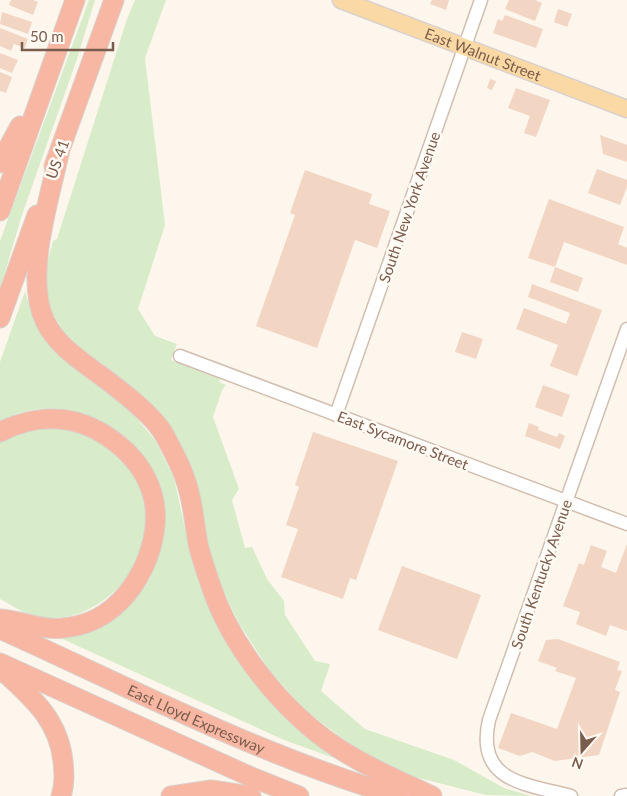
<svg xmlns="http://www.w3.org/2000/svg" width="627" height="796" font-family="Lato,sans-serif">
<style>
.green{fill:#d8ecc9}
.building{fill:#f3d5c3}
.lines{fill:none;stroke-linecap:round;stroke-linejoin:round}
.minor-casing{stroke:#d1beb0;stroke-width:15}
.major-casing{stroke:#dad1cd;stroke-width:19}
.highway-casing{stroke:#dad1cd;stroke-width:21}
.minor{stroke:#fff;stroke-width:12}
.major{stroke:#fbd9a5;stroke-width:16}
.highway{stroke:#f7b7a3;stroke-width:19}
.labels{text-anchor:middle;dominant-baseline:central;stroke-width:5;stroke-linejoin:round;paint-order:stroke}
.street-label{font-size:15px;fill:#7a5c4d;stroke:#fffaf3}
</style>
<rect width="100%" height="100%" fill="#fdf6ec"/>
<path class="green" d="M89,0H95L77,59L22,215L0,289V241Z
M135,0H166L145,58L165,225L138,309L155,336L177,344L171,360L220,379L219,382L226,385L222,390L213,417L239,489L232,500L245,548L252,547L267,579L284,601L285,615L315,661L330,664L321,691L365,729L454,760L504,788L532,796L486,795L407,775L358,750L305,710L270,671L240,625L221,586L208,548L194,477L171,428L136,391L103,364L77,346L63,331L52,312L46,289V268L53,241L57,239L127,19Z
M25,291L34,321L54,351L119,398L155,440L174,478L189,547L205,600L223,635L254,683L293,726L333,755L334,758L284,740L56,636L76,633L81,635C93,627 107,624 118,616C127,609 137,596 144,588C154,574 159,555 161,538C164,519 164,500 157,482C135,423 55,388 0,422V362Z
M51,427C65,429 79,431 92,437C100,441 109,449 116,455C123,463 133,472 138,481C144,493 145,505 145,518C145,558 125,591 89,609C72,618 49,621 30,615C20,611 10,604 0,599V442C14,431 34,429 51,427Z"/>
<path class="building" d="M11,0H33L38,2L33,15L9,5Z
M432,0H449L446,10L430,4Z
M509,0H535L542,3L535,21L505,9Z
M558,9L572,14L567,27L554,22Z
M2,12L32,22L28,34L0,24Z
M505,15L543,29L536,48L493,33L498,19L502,21Z
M0,28L28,39L25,48L14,44L11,51L0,46Z
M0,53L18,60L12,73L0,68Z
M0,72L12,77L6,93L0,91Z
M490,79L496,81L492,90L487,88Z
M516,88L550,100L536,137L524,133L530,116L508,108Z
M600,135L627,145V162L603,154Z
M597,169L627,180V187L620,205L588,193Z
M305,170L372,194L369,204L390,211L377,248L355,240L317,348L256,326L295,215L290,213Z
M549,199L624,227L618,244L627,248V265L564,242L555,267L528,258Z
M555,267L583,278L578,292L550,282Z
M532,284L602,310L577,376L550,366L558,345L516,329L524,308L566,324L570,313L528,297Z
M462,332L483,339L476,359L455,352Z
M543,385L570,395L562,417L535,407Z
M529,423L539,427L538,430L557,437L559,433L565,436L560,449L525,436Z
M313,432L398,461L356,580L350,578L343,599L281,577L298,529L286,525L299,487L295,485Z
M627,544V631L610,625L606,636L576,624L580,612L563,606L579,563L584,565L591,545L607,551L601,567L616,573Z
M402,566L481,595L457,659L378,630Z
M558,639L620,662L617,670L622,671L615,690L620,692L599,755L555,761L532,752L520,756L498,748L511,713L557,729L576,678L555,671L557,668L538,661L546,640Z"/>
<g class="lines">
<defs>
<path id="minor" d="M180,356L627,524
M336,415L481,0
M571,796C526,784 475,782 489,720L627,329
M621,796L627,795"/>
<g id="major">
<path id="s1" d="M341,0L627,109"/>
</g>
<g id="highway">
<path d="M59,154C49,201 24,277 45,321C56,345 80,360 100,375C119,389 154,415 165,436C171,448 178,460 183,473C192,495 194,520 198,544C201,557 206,571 210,583C230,646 283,712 338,748C367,767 400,781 432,796"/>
<path d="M0,163L20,126"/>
<path d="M54,166L114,0"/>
<path d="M0,211L75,0"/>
<path d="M0,318L37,215"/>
<path d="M0,432C16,424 37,418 55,419C96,420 140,453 152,493C166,539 135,605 89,622C82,625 71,627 63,628C42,631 21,620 0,619"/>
<path id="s2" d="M0,629C131,688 260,756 398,796"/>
<path d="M0,663L249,776L299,796"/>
<path d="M1,669C31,697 58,718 63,761C64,773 65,784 61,796"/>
<path d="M171,796L211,790L251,796"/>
</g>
</defs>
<use href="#minor" class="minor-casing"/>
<use href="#major" class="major-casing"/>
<use href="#highway" class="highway-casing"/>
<use href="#minor" class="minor"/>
<use href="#major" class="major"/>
<use href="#highway" class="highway"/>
</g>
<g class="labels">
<g class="street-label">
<text stroke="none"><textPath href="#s1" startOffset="152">East Walnut Street</textPath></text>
<text transform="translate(57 159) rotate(-70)">US 41</text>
<text transform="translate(409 207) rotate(-71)">South New York Avenue</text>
<text transform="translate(403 440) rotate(21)">East Sycamore Street</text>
<text transform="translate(541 574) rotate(-71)">South Kentucky Avenue</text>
<text stroke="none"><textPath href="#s2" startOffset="216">East Lloyd Expressway</textPath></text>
</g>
</g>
<g transform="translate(582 751) rotate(200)" stroke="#fffaf3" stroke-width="4" paint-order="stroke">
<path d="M0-4L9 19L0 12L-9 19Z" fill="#7a5c4d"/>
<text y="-8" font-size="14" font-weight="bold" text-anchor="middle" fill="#7a5c4d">N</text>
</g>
<path d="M22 42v8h91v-8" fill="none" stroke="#7a5c4d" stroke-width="2.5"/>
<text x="30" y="42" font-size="15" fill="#7a5c4d" stroke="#fffaf3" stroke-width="4" paint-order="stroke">50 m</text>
</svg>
